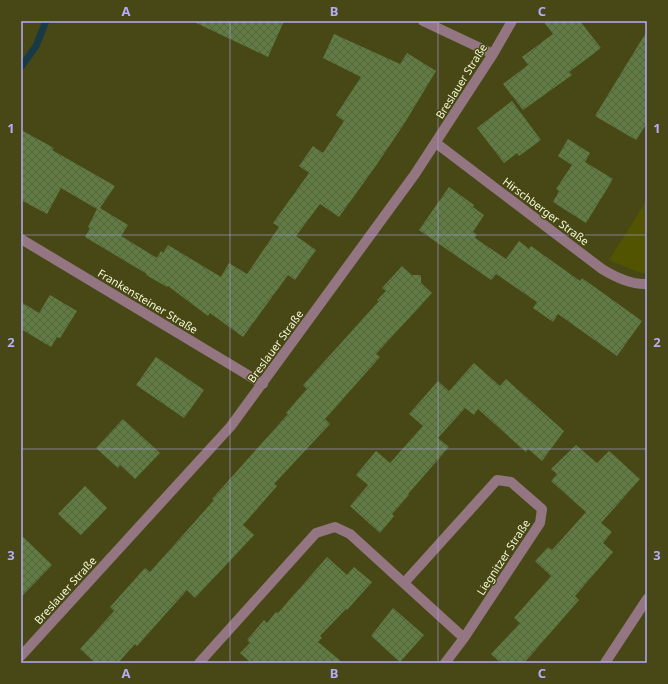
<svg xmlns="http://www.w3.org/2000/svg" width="668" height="684" font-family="'Noto Sans',sans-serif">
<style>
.park{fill:#535402}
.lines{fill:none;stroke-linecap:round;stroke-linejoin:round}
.stream{stroke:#173948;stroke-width:7}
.building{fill:url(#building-cross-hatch)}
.minor{stroke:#937682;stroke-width:10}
.grid{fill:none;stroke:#b6abf8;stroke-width:1;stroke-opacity:0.55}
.labels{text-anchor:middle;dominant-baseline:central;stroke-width:3;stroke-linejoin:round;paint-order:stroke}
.street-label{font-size:11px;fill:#f5f8d6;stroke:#474815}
.neatline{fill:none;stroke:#b6abf8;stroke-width:1.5}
.grid-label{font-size:13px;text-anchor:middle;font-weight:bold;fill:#b6abf8}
</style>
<defs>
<pattern id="building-cross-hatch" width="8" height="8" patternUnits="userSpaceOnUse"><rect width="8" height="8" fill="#607c43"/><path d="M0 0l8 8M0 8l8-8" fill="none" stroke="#556342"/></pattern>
</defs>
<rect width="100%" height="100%" fill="#474815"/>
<path class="park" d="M647,200V273H641L609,260Z"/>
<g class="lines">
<path class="stream" d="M21,67L36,46L46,21"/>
</g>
<path class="building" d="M192,21H284L268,57Z
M543,21H580L601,48L569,72L572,75L523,110L503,84L528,65L522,57L553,34Z
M647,31V123L636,140L595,116Z
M334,34L400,64L407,53L436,71L404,124L375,167L339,217L320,204L296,236L316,250L295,280L288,275L243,337L210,313L208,316L168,286L167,287L146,275L147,274L85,237L90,228L88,227L97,209L61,188L47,214L21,200V130L54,148L52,150L115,186L100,208L128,225L121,236L157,258L161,251L163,253L168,245L221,277L229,263L247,274L279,227L273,223L309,173L299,166L313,146L323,153L344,121L336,115L361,77L323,58Z
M512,101L541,140L519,156L517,153L504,163L477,128Z
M568,139L590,153L585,162L613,179L586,223L553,202L559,191L556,189L572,165L558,156Z
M449,187L474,205L473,207L484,215L473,232L477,235L475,238L506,259L519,241L529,249L531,246L580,281L582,278L642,321L617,356L558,314L553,322L533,308L537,302L496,274L491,280L419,230Z
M402,266L412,275H421V283L432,293L376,354L380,357L325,419L330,424L274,484L277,486L243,525L254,535L195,598L187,590L137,646L135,644L118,663H95L80,649L114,611L110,607L145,568L150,572L214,500L212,499L288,414L286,413L307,389L303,385L379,301L377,300L386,291L382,288Z
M50,295L77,311L60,338L57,337L51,347L21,329V302L39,313Z
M156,357L204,390L184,418L136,385Z
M474,363L500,386L506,379L564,431L542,461L528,449L526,452L478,409L474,415L465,408L438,438L449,447L408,494L409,495L392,514L394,516L380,533L350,506L368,485L356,475L376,451L390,463L423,426L409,414L438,381L449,391Z
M123,419L160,453L135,479L120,465L118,468L96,448Z
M576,445L597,463L609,451L640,479L601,523L612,532L603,543L613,552L575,596L579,600L524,663H501L491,654L520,623L514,618L551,576L535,561L548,547L552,550L586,512L551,481L557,474L551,469Z
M85,486L107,508L81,535L58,514Z
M21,535L52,565L21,597Z
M327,557L347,575L354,567L372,582L347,610L346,609L320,636L322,638L318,642L343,663H251L240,653L250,643L247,640L264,620L267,623L276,612L278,613Z
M393,608L424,635L400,662L371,636Z"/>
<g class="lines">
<path class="minor" d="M423,21L493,54
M436,143L602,269C615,277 632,285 647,284
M21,239L263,384
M404,583L497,480L511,482L542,509L540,523L464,638
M21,656L231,426L415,174L493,54L512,21
M199,663L316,533L335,527L350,534L464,638L445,663
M605,663L647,599"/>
</g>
<path class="grid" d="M230,21V663M438,21V663M21,235H647M21,449H647"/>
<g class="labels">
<g class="street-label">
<text transform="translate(461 81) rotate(-58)">Breslauer Straße</text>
<text transform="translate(546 211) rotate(37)">Hirschberger Straße</text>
<text transform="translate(148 301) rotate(31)">Frankensteiner Straße</text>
<text transform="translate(275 346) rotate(-54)">Breslauer Straße</text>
<text transform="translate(503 557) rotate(-57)">Liegnitzer Straße</text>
<text transform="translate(65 590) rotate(-48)">Breslauer Straße</text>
</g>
</g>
<rect width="668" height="684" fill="none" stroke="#474815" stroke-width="44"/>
<rect x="22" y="22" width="624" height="640" class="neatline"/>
<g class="grid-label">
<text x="126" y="16">A</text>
<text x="334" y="16">B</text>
<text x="542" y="16">C</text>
<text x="11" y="133">1</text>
<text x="657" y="133">1</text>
<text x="11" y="347">2</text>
<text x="657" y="347">2</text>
<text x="11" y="560">3</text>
<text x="657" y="560">3</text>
<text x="126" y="678">A</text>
<text x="334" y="678">B</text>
<text x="542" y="678">C</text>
</g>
</svg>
